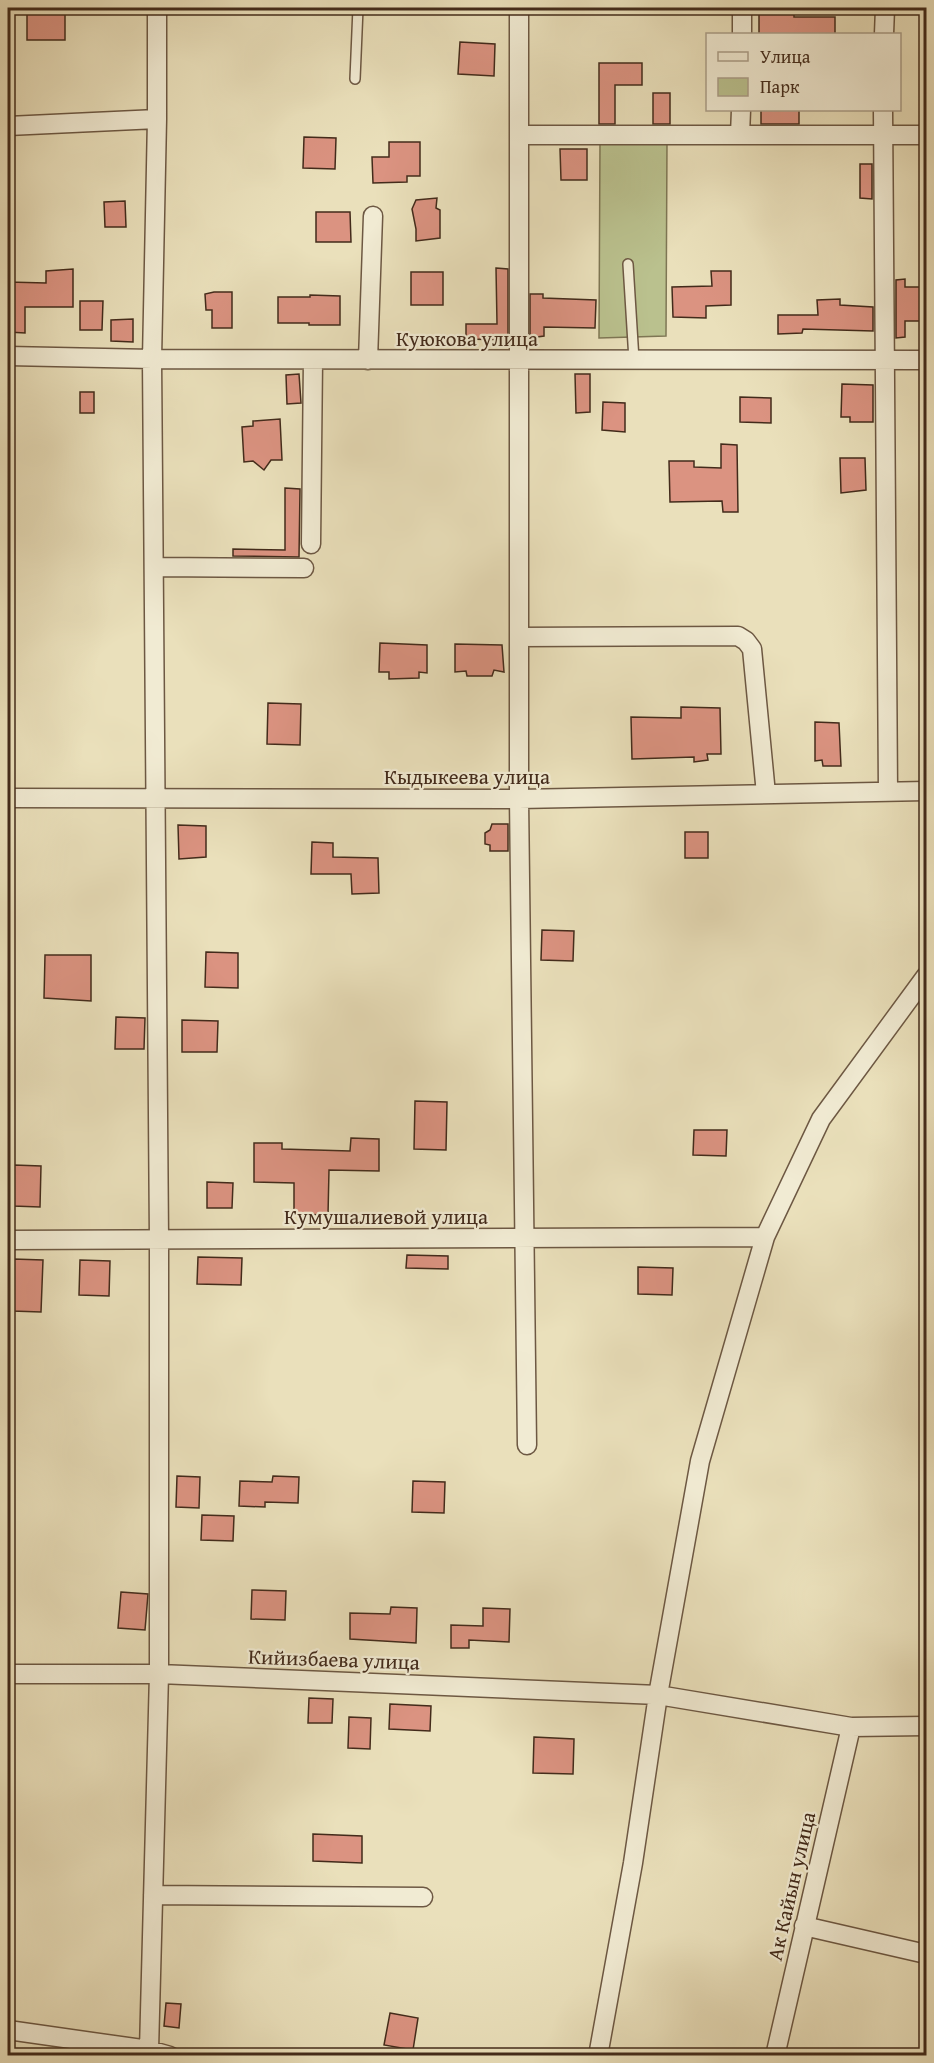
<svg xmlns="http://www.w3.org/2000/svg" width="934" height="2063" font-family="'Gentium Book Plus',serif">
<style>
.green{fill:#bac18e;stroke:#7e7654;stroke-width:1.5}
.building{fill:#db9381;stroke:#432b1b;stroke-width:1.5}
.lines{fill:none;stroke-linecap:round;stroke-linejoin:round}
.service-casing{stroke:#6d5843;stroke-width:12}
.minor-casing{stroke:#6d5843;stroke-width:21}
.service{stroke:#f1ebd3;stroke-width:9}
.minor{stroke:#f1ebd3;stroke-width:18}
.labels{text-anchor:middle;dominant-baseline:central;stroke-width:4.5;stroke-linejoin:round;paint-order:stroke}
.street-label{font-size:21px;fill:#432b1b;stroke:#f1ebd3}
</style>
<rect width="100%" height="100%" fill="#eae0bb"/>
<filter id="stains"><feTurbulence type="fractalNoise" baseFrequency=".00333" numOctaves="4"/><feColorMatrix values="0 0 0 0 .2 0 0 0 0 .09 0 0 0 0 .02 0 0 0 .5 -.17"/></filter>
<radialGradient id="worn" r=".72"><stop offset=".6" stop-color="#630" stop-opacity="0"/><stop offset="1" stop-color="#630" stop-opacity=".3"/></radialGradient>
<path class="green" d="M600,141L667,143L666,336L599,338Z"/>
<path class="building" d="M27,8H65V40H27Z
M759,8H794V17H835V34H759Z
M460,42L495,44L494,76L458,74Z
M599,63H642V85H615V124H599Z
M653,93H670V124H653Z
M761,110H799V124H761Z
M304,137L336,138L335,169L303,168Z
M389,142H420V176H407V182L373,183L372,157H389Z
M560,149H587V180H561Z
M860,164H872V199L860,198Z
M437,198L436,208L440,210V238L416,241V229L412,209L416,200Z
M125,201L126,227H105L104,202Z
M316,212H350L351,242H316Z
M496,268L508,269V340L466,339V324H497Z
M73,269V307H25V333L8,332V282L46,283V271Z
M711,271H731V305L706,306V318L673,317L672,287L712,286Z
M411,272H443V305H411Z
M905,279V287H927V321H905V337L896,338V280Z
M214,292H232V328H212V310H206L205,294Z
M530,294H543V298L596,300L595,328L544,327V336L530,338Z
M310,295L340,296V325H309V323H278V297H310Z
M840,299V305L873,307V331L803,329L802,333L778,334V315H818L817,300Z
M80,301H103L102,330H80Z
M133,319V342L111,341V320Z
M299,374L301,403L287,404L286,375Z
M575,374H590V412L576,413Z
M842,384L873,385V422H850V417H841Z
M80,392H94V413H80Z
M740,397L771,398V423L740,422Z
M603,402L625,403V432L602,430Z
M280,419L282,460H271L264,470L253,461L244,462L242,427L253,426V421Z
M721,444L737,445L738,512H723L722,501L670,502L669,461H694V467L721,468Z
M840,458H865L866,490L841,493Z
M285,488L300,489L299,557L233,556V549L285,550Z
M380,643L427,645V673L419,672V678L389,679V672H379Z
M455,644L502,645L504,672L494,670L492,676H467L466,671L455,672Z
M268,703L301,704L300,745L267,744Z
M681,707L720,708L721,754H707L708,760L694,762V757L632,759L631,717L681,718Z
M815,722L839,723L841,766H823L822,760L815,761Z
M492,824H508V851H490V845L485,844V833L490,830Z
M178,825L206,826V857L179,859Z
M685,832H708V858H685Z
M312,842L333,843V857L378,858L379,893L352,894L351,874H311Z
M542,930L574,931L573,961L541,960Z
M206,952L238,953V988L205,987Z
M45,955H91V1001L44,998Z
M116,1017L145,1018L144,1049H115Z
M182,1020L218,1021L217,1052H182Z
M415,1101L447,1102L446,1150L414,1149Z
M694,1130H727L726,1156L693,1155Z
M351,1138L379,1139V1171L329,1170L328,1215L294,1214V1183L254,1182V1143H282V1149L350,1151Z
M14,1165L41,1166L40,1207L13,1206Z
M207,1182L233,1183L232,1208H207Z
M407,1255L448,1256V1269L406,1268Z
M198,1257L242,1258L241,1285L197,1284Z
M13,1259L43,1260L41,1312L12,1311Z
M80,1260L110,1261L109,1296L79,1295Z
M638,1267L673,1268L672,1295L638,1294Z
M177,1476L200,1477L199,1508L176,1507Z
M273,1476L299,1477L298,1503L265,1502V1507L239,1506L240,1481L272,1482Z
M413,1481L445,1482L444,1513L412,1512Z
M202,1515L234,1516L233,1541L201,1540Z
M252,1590L286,1591L285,1620L251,1619Z
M121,1592L148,1594L145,1630L118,1628Z
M391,1607L417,1608L416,1643L350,1639V1613L390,1614Z
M483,1608L510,1609L509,1642L469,1640V1648H451V1625L483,1626Z
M309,1698L333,1699L332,1723H308Z
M390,1704L431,1706L430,1731L389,1729Z
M349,1717L371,1718L370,1749L348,1748Z
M534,1737L574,1739L573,1774L533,1773Z
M313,1834L362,1836V1863L313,1861Z
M166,2003L181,2004L179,2028L164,2026Z
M390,2013L418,2018L413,2050L384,2045Z"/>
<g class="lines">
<defs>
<path id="service" d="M355,79L358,8
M628,264L634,360"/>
<path id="minor" d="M519,8V799L527,1445
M742,34V8
M884,34L885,8
M883,110L888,791
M8,126L157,119
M520,135H926
M740,135L741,110
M8,356L152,359L926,360
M368,360L373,216
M311,544L313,360
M154,567L304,568
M519,637L738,636L746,641L752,649L766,794
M8,798L519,799L926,791
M8,1240L765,1237
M8,1674H159L658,1695L851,1727L926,1726
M153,1895L423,1897
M804,1926L926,1954
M8,2030L149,2050L170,2056
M149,2050L159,1674V1239L152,359L157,119V8
M598,2056L633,1863L658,1695L700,1461L765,1237L821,1119L926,976
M775,2056L851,1727"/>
</defs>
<use href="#service" class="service-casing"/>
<use href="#minor" class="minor-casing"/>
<use href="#service" class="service"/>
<use href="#minor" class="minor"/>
</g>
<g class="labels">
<g class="street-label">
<text x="467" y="338">Куюкова улица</text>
<text x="467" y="776">Кыдыкеева улица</text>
<text x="386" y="1216">Кумушалиевой улица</text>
<text transform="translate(334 1659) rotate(2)">Кийизбаева улица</text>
<text transform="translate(791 1886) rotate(-77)">Ак Кайын улица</text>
</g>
</g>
<rect width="934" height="2063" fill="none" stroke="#eae0bb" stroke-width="30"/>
<rect x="9" y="9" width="916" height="2045" fill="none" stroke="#432b1b" stroke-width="3"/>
<rect x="15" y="15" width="904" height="2033" fill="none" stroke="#432b1b" stroke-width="1.5"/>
<rect x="706" y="33" width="195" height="78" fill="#f1ebd3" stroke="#ab9e89" stroke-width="1.5"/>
<rect x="718" y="52" width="30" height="9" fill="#f1ebd3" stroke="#ab9e89" stroke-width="1.5"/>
<text x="760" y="63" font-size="18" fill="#432b1b">Улица</text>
<rect x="718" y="78" width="30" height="18" fill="#bac18e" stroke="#ab9e89" stroke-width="1.5"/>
<text x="760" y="93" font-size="18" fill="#432b1b">Парк</text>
<rect width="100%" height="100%" filter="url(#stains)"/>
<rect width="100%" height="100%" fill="url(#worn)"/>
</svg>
